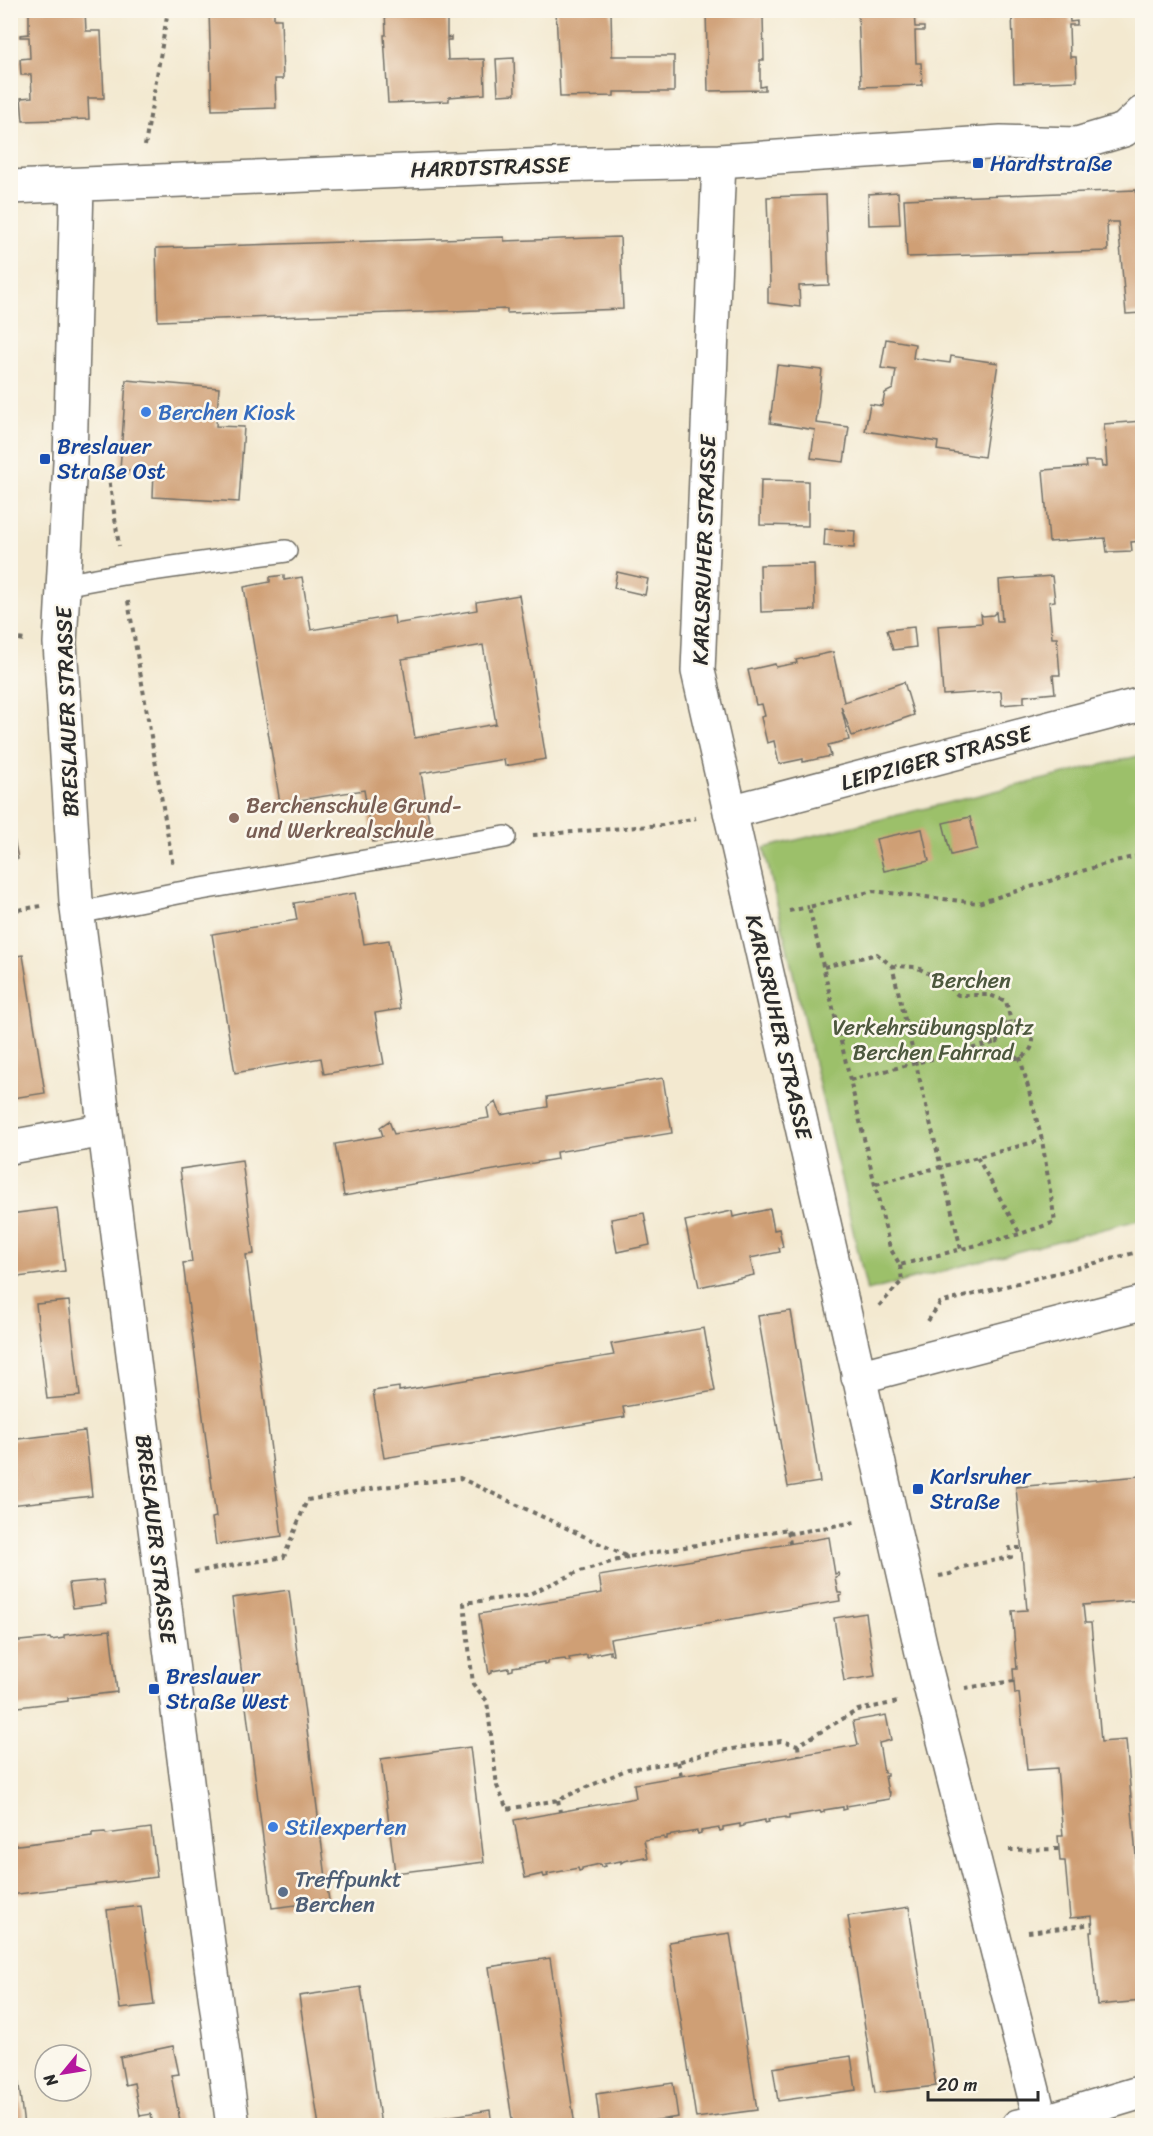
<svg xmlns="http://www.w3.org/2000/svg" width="1153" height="2136" font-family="Sriracha,sans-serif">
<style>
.green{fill:#9cc06b;stroke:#64764b;stroke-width:1.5}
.building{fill:#cf9f74;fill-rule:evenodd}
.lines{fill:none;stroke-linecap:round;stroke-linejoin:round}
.service-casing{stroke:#716e65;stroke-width:24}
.minor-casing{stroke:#716e65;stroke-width:36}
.path{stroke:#716e65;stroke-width:4;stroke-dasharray:4.5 4.5;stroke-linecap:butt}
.service{stroke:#fff;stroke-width:21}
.minor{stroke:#fff;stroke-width:33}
.transit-dot{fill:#1a4fb4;stroke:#fbf7ec;stroke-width:2}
.shop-dot{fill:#3f7fe0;stroke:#fbf7ec;stroke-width:2}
.education-dot{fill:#8d6e63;stroke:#fbf7ec;stroke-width:2}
.service-dot{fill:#5c6f8a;stroke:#fbf7ec;stroke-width:2}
.labels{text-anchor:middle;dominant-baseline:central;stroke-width:5;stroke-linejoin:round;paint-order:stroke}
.transit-label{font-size:22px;fill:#164399;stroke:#fbf7ec;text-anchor:start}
.street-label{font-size:22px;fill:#2b2b2b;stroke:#fbf7ec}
.shop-label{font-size:22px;fill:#366cbe;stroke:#fbf7ec;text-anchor:start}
.education-label{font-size:22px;fill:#785e54;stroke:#fbf7ec;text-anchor:start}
.park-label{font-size:22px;fill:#4d583e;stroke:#fbf7ec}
.service-label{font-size:22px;fill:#4e5e75;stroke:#fbf7ec;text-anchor:start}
</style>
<rect width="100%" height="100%" fill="#fbf7ec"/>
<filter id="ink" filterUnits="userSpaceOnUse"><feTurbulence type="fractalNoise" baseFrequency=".0167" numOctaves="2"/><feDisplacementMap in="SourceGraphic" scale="12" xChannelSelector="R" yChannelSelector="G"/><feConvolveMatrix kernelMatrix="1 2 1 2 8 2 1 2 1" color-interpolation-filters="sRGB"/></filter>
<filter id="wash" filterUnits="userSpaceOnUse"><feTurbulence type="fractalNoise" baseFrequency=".008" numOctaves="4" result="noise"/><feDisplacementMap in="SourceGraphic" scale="24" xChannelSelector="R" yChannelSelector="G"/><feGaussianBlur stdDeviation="1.35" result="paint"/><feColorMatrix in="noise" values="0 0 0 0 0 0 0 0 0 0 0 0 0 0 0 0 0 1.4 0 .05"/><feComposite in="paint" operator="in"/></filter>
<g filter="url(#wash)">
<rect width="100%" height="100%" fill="#f3e9d0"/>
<path class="green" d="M1142,755V1219L867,1291L764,848Z"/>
<g id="blocks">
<path class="building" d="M29,10H85L86,31H101L104,98H88L89,119L23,121L21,98L32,97L31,75H21L20,59L30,58L29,37H20V35L29,34Z
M209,10H274V19H281L283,79H275L276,108L212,110Z
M385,10H445V18L449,17V20H447V38L451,37V40H447L448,60L484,59L485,94L449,97V101L388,103L384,35H386Z
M556,10H611L612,56H674V92H614V96L560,97Z
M706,10H757V17L763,16L764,60H760V87L765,86V90L708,91Z
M858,10H914L915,27H924V31H915L916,63H921L922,85L861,87Z
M1012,10H1069L1070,22L1077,21V25H1069L1070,57H1076L1077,81L1014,83Z
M514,58L515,94L498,95L496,59Z
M1136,190L1138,221L1142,220V313L1126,314L1118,222H1107L1108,251L907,257L904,199Z
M898,192L900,224L869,225L868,194Z
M826,195L829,285L799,286L800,307L768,303V287H770L767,197Z
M504,237V241L620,237L623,309L507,313V309L158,321L156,248Z
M886,339L915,344L913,358L950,363L951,356L998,363L984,457L937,450L938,442L865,431L870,404L882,406L885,393L893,389L896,370L881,368Z
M777,365L822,370L816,423L849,427L844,462L811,458L815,430L770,423Z
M126,380L219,388L216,426L244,427L239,502L153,497L154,471L120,470Z
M1142,421V541L1131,542L1132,551L1107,552L1105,538L1049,542L1043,470L1086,467L1085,461H1101L1102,467L1107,466L1104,424Z
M761,480L808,481V526L760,525Z
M825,529L855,531L854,548L824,546Z
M814,564L815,610L761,612L760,565Z
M617,572L648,579L645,595L614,588Z
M284,575V580L302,577L311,630L394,616L395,624L477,610L476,602L519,595L546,759L505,766L504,759L421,773L431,833L373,842L364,790L280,803L244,587L270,582V577ZM483,645L496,724L415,738L402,659Z
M1052,576L1055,601L1049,602L1052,638H1057L1060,675H1053L1055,693L1024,696V703L1002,705L1001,691L943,695L938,626L982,623L981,614L983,616L993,615L996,612L997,621H1002L999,580Z
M914,627L916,647L893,650L887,630Z
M833,652L844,702L904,682L914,715L852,736L841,706L849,740L828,745L831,756L803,762V759L779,764L774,741L767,743L761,717L765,716L762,704L756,705L748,670L775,664L776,667L797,663L796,660Z
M970,817L977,849L951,855L943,823Z
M10,818L18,859L10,861Z
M922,829L929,861L884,871L876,839Z
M355,893L364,944L389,940L400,1009L375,1013L384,1064L324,1074L321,1058L235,1073L212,934L297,920L294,903Z
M23,955L45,1093L13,1098L10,1082V957Z
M663,1078L672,1133L556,1152L557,1159L344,1196L335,1144L383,1136L380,1127L389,1121L394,1134L489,1118L487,1108L496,1102L501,1115L548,1107L547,1097Z
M242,1160L254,1254L246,1255L282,1536L216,1545L212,1518L216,1517L183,1263L192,1262L180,1169Z
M57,1208L65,1271L10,1278V1214Z
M770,1209L774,1230L779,1229L783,1247L779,1248L780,1252L750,1258L754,1275L699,1287L685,1221L732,1211L733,1217Z
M644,1213L650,1245L617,1252L611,1219Z
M69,1301L80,1396L47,1399L36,1304Z
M791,1311L820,1482L788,1487L758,1316Z
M704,1328L715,1391L623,1407L625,1417L384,1458L373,1391L399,1387V1391L614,1355L611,1344Z
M85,1431L92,1496L10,1505V1440Z
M1140,1476L1142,1505V1600L1083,1605L1085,1623H1091L1101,1742L1126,1740L1139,1891L1142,1890V2001L1097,2005L1090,1932H1093L1092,1916L1070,1918L1065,1861H1060L1058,1836H1063L1057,1768L1027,1770L1019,1693L1015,1694L1013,1669H1017L1012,1611L1027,1610L1016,1487Z
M829,1537L835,1574L838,1573L839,1576L835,1577L838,1593H841L842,1595L839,1596L840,1601L610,1639L613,1654H610V1651L590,1655L591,1657L587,1658V1655L569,1658L570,1661H566L565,1659L548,1661V1664L544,1665V1662L513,1667V1670L509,1671V1668L492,1671V1673L489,1674L479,1614L602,1593L599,1576Z
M103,1580L106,1604L73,1608L69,1583Z
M289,1590L329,1901L272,1908L232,1598Z
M866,1613L875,1676L844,1681L834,1618Z
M110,1630L117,1692L68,1698V1701L10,1708V1642L50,1638L51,1640L64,1638V1635Z
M886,1715L891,1740L879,1743L884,1773H887V1776H885L888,1792H890L889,1799L846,1806L847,1809L843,1810V1807L824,1810V1812L821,1813L820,1811L789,1816V1819H786V1817L772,1819L768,1820L769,1822L765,1823V1820L744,1824V1826L740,1827V1824L723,1827V1830L720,1831L719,1828L701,1831V1833L698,1834L697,1831L667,1836V1839H664V1837L644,1840L648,1859H645L644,1857L624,1861L621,1863V1861L604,1864L605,1866L601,1867L600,1864L582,1868V1870L579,1871L578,1868L547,1874L548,1876L544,1877L543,1874L525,1878L514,1820L636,1798L634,1784L858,1745L853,1721Z
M470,1747L484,1862L395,1873L381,1759Z
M151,1828L157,1877L10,1895V1846L92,1836V1833L105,1832L106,1834Z
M141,1906L154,2005L120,2009L107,1910Z
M909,1907L936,2086L875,2093L848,1916Z
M730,1933L757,2110L696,2118L669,1942Z
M550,1958L575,2126H513L489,1967Z
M361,1987L381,2126H319L299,1996Z
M10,2030H12L24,2126H10Z
M173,2046L179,2074L171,2075L181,2126H153L151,2114L140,2116L134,2083L125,2085L120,2057Z
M851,2056L856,2090L778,2101L773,2068Z
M673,2083L678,2117L618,2126H600L596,2094Z
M490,2110L492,2126H409V2123Z"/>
</g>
</g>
<g filter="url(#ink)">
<use href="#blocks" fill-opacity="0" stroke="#716e65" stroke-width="1.5"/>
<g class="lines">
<defs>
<path id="service" d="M63,585L123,574L286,551
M78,913L178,893L505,837"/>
<path id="minor" d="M719,161L698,671L926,1670L1042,2126
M77,185L70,462L60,643L76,901L201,1893L233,2126
M10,187L552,165L719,161L1001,142L1077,144L1124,130L1142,113
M730,812L1142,704
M10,1147L104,1130
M858,1377L1142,1303
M1018,2126L1042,2122L1142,2092"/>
</defs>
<use href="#service" class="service-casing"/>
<use href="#minor" class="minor-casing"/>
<path class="path" d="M145,146L168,10
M106,475L109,478L119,546
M128,601L173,866
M10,638L25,640
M533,835L663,825L696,818
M10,911L42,906
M789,911L809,907
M892,966L916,967L939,979L958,995H989L1006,1001L1011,1022
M824,967L877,954L892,966L961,1249
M997 1040a18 18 0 1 1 36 0a18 18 0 1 1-36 0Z
M1020,1057L1042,1140L1055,1222L1020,1234L900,1265L890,1248L809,907L873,891L978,903L1115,861L1142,855
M850,1080L997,1042
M977,1157L1020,1234
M876,1184L1042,1140
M879,1306L902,1281L900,1265
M928,1321L940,1303L1142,1251
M788,1534L856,1522
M628,1557L580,1571L527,1595L464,1603L473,1684L487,1701L497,1786L507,1809L558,1800L628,1769L678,1762L702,1754L781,1741L798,1745L858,1710L898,1702
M194,1572L284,1557L307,1500L383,1487L460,1478L628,1557L788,1529L790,1544
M939,1576L950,1574L963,1567L1011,1557L1010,1548H1020
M965,1688L1014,1681
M798,1745L799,1755
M678,1762L681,1775
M558,1800L560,1812
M1009,1850L1059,1849
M1028,1932L1093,1924"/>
<use href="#service" class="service"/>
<use href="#minor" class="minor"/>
</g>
</g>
<g class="transit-dot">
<rect x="972" y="157" width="12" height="12" rx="3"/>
<rect x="39" y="453" width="12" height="12" rx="3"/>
<rect x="912" y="1483" width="12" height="12" rx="3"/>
<rect x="148" y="1683" width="12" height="12" rx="3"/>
</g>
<g class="shop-dot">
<circle cx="146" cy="412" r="6"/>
<circle cx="273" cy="1827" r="6"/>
</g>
<circle class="education-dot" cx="234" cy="818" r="6"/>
<circle class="service-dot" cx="283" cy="1892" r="6"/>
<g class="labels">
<g class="transit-label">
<text x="990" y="163">Hardtstraße</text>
<text x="57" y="446">Breslauer<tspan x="57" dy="25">Straße Ost</tspan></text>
<text x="930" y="1476">Karlsruher<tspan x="930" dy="25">Straße</tspan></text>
<text x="166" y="1676">Breslauer<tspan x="166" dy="25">Straße West</tspan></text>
</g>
<g class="street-label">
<text transform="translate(490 167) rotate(-2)">HARDTSTRASSE</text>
<text transform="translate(704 550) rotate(-88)">KARLSRUHER STRASSE</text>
<text transform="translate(67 712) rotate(-92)">BRESLAUER STRASSE</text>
<text transform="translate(936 758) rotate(-15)">LEIPZIGER STRASSE</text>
<text transform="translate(779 1027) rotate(77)">KARLSRUHER STRASSE</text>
<text transform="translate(156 1539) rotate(83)">BRESLAUER STRASSE</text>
</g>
<g class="shop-label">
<text x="158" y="412">Berchen Kiosk</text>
<text x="285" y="1827">Stilexperten</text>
</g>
<g class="education-label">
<text x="246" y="805">Berchenschule Grund-<tspan x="246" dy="25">und Werkrealschule</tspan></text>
</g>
<g class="park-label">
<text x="971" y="980">Berchen</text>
<text x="933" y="1027">Verkehrsübungsplatz<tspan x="933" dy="25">Berchen Fahrrad</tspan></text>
</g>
<g class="service-label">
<text x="295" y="1879">Treffpunkt<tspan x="295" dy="25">Berchen</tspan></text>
</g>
</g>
<rect width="1153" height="2136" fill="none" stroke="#fbf7ec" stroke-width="36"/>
<g transform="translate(63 2073) rotate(240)"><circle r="28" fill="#fbf7ec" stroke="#a8a59f" stroke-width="1.5"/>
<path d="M0-4.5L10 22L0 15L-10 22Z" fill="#b5179e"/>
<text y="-9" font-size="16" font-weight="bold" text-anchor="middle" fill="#2b2b2b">N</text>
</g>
<path d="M928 2091v9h110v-9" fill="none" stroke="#2b2b2b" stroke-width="3"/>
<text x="937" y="2091" font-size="18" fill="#2b2b2b" stroke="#fbf7ec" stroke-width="4.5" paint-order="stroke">20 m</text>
</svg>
